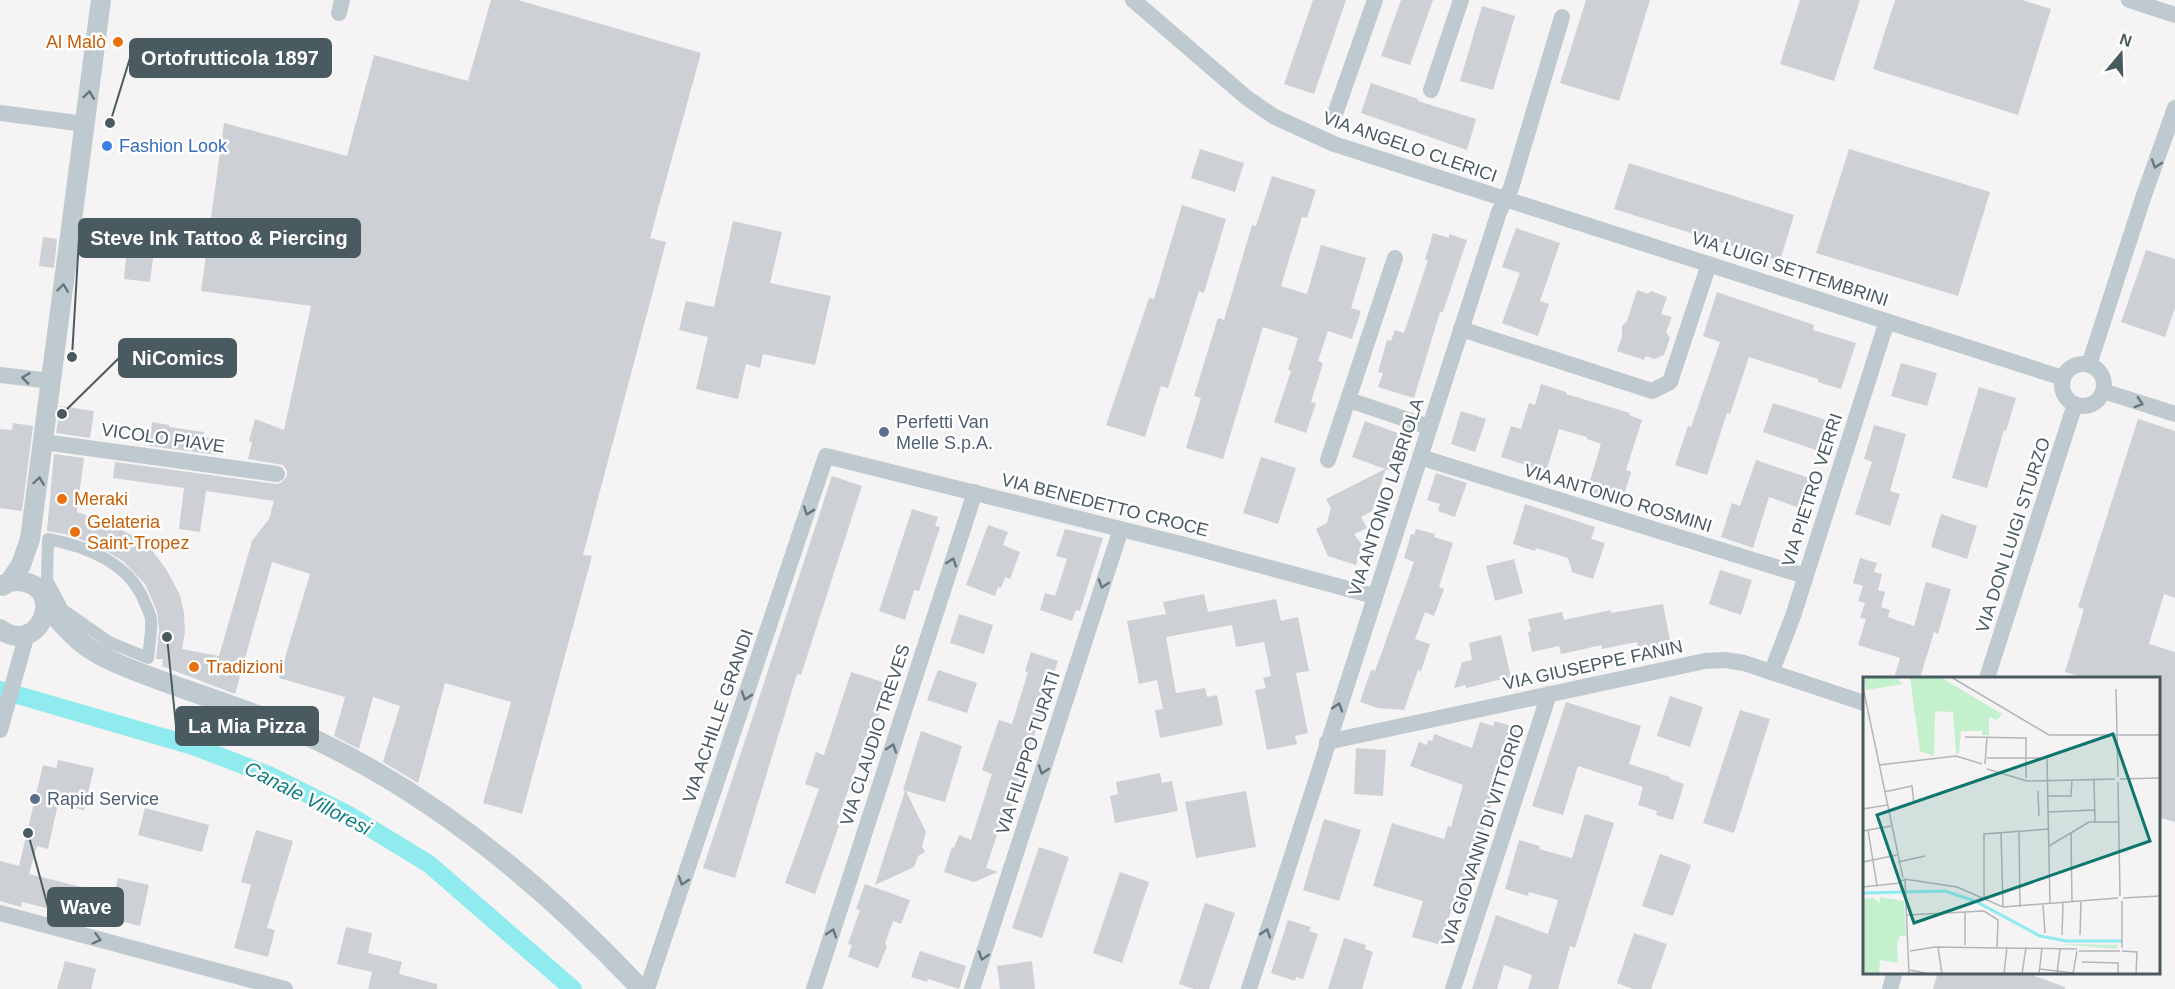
<svg xmlns="http://www.w3.org/2000/svg" width="2175" height="989" font-family="Helvetica,sans-serif">
<style>
.lines{fill:none;stroke-linecap:round;stroke-linejoin:round}
.canal{stroke:#90ebee;stroke-width:18}
.building{fill:#cdd1d5}
.pedestrian{stroke:#becacf;stroke-width:12}
.minor{stroke:#becacf;stroke-width:16}
.tertiary{stroke:#becacf;stroke-width:20}
.oneway{stroke:#67767c}
.food-dot{fill:#e8710a;stroke:#fff;stroke-width:2}
.shop-dot{fill:#3f7fe0;stroke:#fff;stroke-width:2}
.service-dot{fill:#5c6f8a;stroke:#fff;stroke-width:2}
.labels{text-anchor:middle;dominant-baseline:central;stroke-width:5;stroke-linejoin:round;paint-order:stroke}
.food-label{font-size:18px;fill:#c56008;stroke:#fff;text-anchor:start}
.shop-label{font-size:18px;fill:#366cbe;stroke:#fff;text-anchor:start}
.street-label{font-size:18px;fill:#4a5a61;stroke:#fff}
.service-label{font-size:18px;fill:#4e5e75;stroke:#fff;text-anchor:start}
.water-label{font-size:20px;font-style:italic;fill:#0e7e82;stroke:#fff}
.inset-river{fill:none;stroke:#90ebee;stroke-width:3}
.inset-road{fill:none;stroke:#b1b6b9;stroke-width:1.5}
.view{fill:#0f766e;fill-opacity:0.15;stroke:#0f766e;stroke-width:3}
.inset-edge{fill:none;stroke:#4a5a61;stroke-width:3}
.leader{fill:none;stroke:#4a5a61;stroke-width:2}
.callout-dot{fill:#4a5a61;stroke:#fff;stroke-width:2}
.callout{fill:#4a5a61;stroke:#4a5a61;stroke-width:2}
.callout-label{font-size:20px;text-anchor:middle;font-weight:bold;fill:#fff}
</style>
<rect width="100%" height="100%" fill="#f5f3f3"/>
<g class="lines">
<path class="canal" d="M0,690L193,746L271,776L347,814L429,864L573,989"/>
</g>
<path class="building" d="M491,0H518L701,53L650,238L666,242L583,555L592,556L522,814L483,803L511,702L445,683L418,783L383,762L400,706L373,697L359,749L334,736L345,697L279,678L310,574L272,562L235,694L162,666L163,659H156L159,630L157,611L145,584L123,561L94,544L65,534L47,531L54,454L84,458L77,512L113,525L135,537L153,552L166,569L180,595L184,613L185,632L182,649L219,656L252,541L269,519L274,501L206,491L200,532L179,529L184,488L113,478L115,462L276,484L281,483L287,476V471L283,465L248,459L252,442L249,441L255,419L284,430L311,306L201,291L224,123L347,156L374,55L468,81Z
M1313,0H1346L1314,94L1284,84Z
M1401,0H1433L1410,65L1381,56Z
M1586,0H1650L1619,101L1560,83Z
M1800,0H1860L1834,81L1780,64Z
M1895,0H2022L2051,9L2018,115L1873,69Z
M1482,6L1515,16L1493,90L1460,81Z
M1371,83L1418,99V101L1476,119L1467,150L1361,113Z
M1200,149L1244,163L1235,192L1191,178Z
M1849,149L1990,192L1958,296L1816,253Z
M1629,163L1794,215L1780,261L1614,209Z
M1272,176L1316,190L1307,218L1302,217L1281,286L1307,294L1321,245L1366,258L1351,308L1361,311L1352,339L1328,331L1318,361L1323,363L1311,402L1316,403L1306,433L1274,422L1291,371L1288,370L1298,338L1263,327L1223,459L1186,448L1201,398L1194,396L1218,318L1224,320L1252,225L1256,226Z
M1182,205L1226,219L1204,293L1199,291L1168,388L1161,386L1145,437L1106,425L1149,298L1154,299Z
M733,221L782,232L770,283L831,296L815,365L763,354L760,368L746,364L738,399L696,389L708,337L679,330L686,301L714,307Z
M1516,228L1560,243L1540,301L1549,304L1538,336L1502,323L1520,273L1502,267Z
M1433,233L1449,238V234L1467,240L1443,312H1440L1414,398L1378,387L1383,373L1378,372L1387,340L1391,341L1395,330L1404,333L1428,260H1425Z
M43,237L57,239L54,268L39,266Z
M127,246L154,249L150,282L124,279Z
M2146,250L2175,259V308L2165,337L2121,322Z
M1637,290L1648,294L1651,291L1667,297L1661,314L1672,317L1666,332L1670,338L1664,355L1654,359L1646,356L1644,360L1617,351L1622,337V326L1627,321Z
M1717,292L1814,325L1813,330L1856,343L1841,389L1818,382V379L1749,357L1730,414L1727,413L1707,475L1675,465L1688,426L1691,427L1720,342L1703,336Z
M1901,363L1937,373L1927,406L1891,396Z
M1541,384L1566,392V394L1630,413L1629,415L1642,420L1626,470L1631,472L1622,502L1587,491L1601,444L1587,439V437L1559,429L1546,472L1501,457L1511,426L1521,429L1529,403L1535,405Z
M1979,387L2016,398L2006,431L2004,430L1987,488L1952,478Z
M1773,403L1829,421L1819,451L1763,432Z
M60,406L94,411L90,438L56,433Z
M1461,411L1486,419L1475,452L1451,444Z
M2138,419L2175,431V598L2164,594L2149,644L2175,652V822L2158,817V678H2085L2065,672L2084,609L2078,607Z
M1365,421L1403,435L1390,471L1386,469L1372,511L1361,517L1367,528L1354,534L1362,545L1356,565L1328,556L1316,529L1327,523L1331,508L1326,499L1385,469L1352,457Z
M152,422L169,425V427L204,432L203,437L220,439L218,455L149,446Z
M13,423L33,426L22,511L0,508V429L12,430Z
M1874,425L1906,434L1890,491L1900,494L1890,526L1855,514L1872,462L1864,459Z
M1261,457L1296,468L1278,524L1243,513Z
M1756,460L1812,479L1802,509L1769,497L1753,548L1721,537L1732,503L1740,506Z
M1436,473L1467,483L1455,517L1438,511L1440,504L1427,500Z
M832,476L862,486L801,675L797,674L735,878L703,868Z
M1525,504L1595,527L1591,539L1605,543L1593,579L1572,572L1568,558L1536,548L1535,551L1513,544Z
M912,509L938,517L935,526L940,527L919,591L914,590L905,620L879,611Z
M1941,514L1977,526L1967,559L1931,547Z
M988,525L1008,532L1003,545L1020,552L1010,579L1005,577L1001,588L998,587L995,596L966,585Z
M1065,529L1103,538L1080,611L1076,610L1072,621L1040,610L1045,593L1055,596L1067,559L1056,556Z
M1416,529L1435,534L1434,537L1453,543L1439,587L1444,589L1434,616L1425,612L1415,639L1430,644L1421,671L1418,670L1404,710L1377,708L1360,702L1371,670L1375,671L1414,562L1404,558L1411,534L1414,535Z
M1860,558L1877,563L1874,572L1882,574L1878,590L1885,592L1881,607L1890,610L1888,617L1914,626L1926,582L1951,589L1938,634L1934,632L1920,678H1894L1900,658L1858,645L1866,619L1860,618L1865,603L1858,601L1863,586L1853,583Z
M1514,559L1523,593L1495,601L1486,566Z
M1720,570L1752,580L1741,615L1709,604Z
M1204,594L1208,612L1276,599L1281,621L1298,617L1309,671L1296,673L1308,733L1295,736L1297,744L1267,750L1255,690L1266,688L1263,678L1271,676L1264,642L1236,647L1232,625L1166,637L1176,693L1205,688L1207,697L1217,695L1223,725L1160,738L1155,710L1163,709L1157,680L1139,684L1127,621L1166,614L1163,602Z
M1663,604L1672,651L1640,657L1637,642L1602,649V645L1561,654L1559,646L1532,652L1528,632L1531,631L1528,619L1562,612L1564,620L1611,610V613Z
M959,614L993,625L984,654L950,643Z
M1501,635L1511,677L1466,688L1465,685L1454,688L1462,662L1472,660L1469,643Z
M1031,652L1058,661L1047,693L1051,694L1044,717L1041,716L1013,796L1015,797L1005,827L1000,826L986,868L998,872L974,882L944,872L952,847L954,848L959,835L971,840L992,774L982,770L999,720L1012,724L1028,672L1025,671Z
M938,670L977,683L967,713L927,700Z
M851,672L889,684L869,746L864,745L837,822L840,823L815,894L785,883L819,789L805,784L816,752L824,755Z
M1670,696L1703,707L1690,747L1657,736Z
M1566,702L1641,726L1629,764L1670,777V779L1684,784L1673,820L1656,815L1657,811L1638,805L1643,787L1578,766L1563,815L1532,806Z
M1740,710L1770,719L1734,833L1703,823Z
M1495,721L1517,728L1504,768H1502L1482,835L1484,836L1471,870L1474,871L1467,893L1457,890L1441,945L1412,937L1423,901L1373,886L1392,823L1444,839L1448,826L1451,827L1463,785L1410,766L1419,742L1427,745L1428,740L1432,741L1434,734L1472,748L1480,722L1493,726Z
M921,731L962,746L945,802L906,791L926,832L922,846L925,852L918,856L914,867L875,885L905,791L903,790Z
M1356,748L1386,750L1383,796L1354,794Z
M58,760L94,768L84,810L58,804L48,849L37,846L29,874L114,895L118,878L149,885L140,926L88,913L86,918L22,902L21,907L0,901V861L19,866L43,765L56,768Z
M1160,773L1162,783L1172,781L1178,811L1115,823L1110,796L1118,794L1116,782Z
M1246,791L1256,847L1196,858L1185,802Z
M145,808L209,825L202,852L138,835Z
M1585,814L1614,823L1575,948L1570,946L1558,989H1528L1532,975L1504,965L1497,989H1472L1496,915L1548,934L1558,900L1529,892L1528,896L1505,889L1519,840L1540,846L1539,849L1572,858Z
M1324,819L1361,830L1339,901L1303,890Z
M256,830L293,841L267,928L275,930L268,957L234,948L251,885L241,882Z
M1039,847L1069,857L1042,938L1012,928Z
M1660,854L1691,865L1673,916L1642,906Z
M1120,872L1149,882L1122,963L1093,953Z
M865,884L910,900L901,924L893,921L885,944L887,946L878,968L848,957L852,945L848,944L860,910L856,909Z
M1205,903L1235,913L1209,989H1194L1179,984Z
M1288,920L1311,927L1309,931L1318,934L1303,979L1296,977L1295,981L1271,973Z
M346,927L372,933L368,953L402,962L399,974L437,984V989H368L372,972L337,964Z
M1634,933L1667,944L1651,989H1633L1617,983Z
M1344,938L1366,945L1365,949L1373,952L1362,989H1328Z
M920,951L966,966L959,989L928,979L927,982L911,977Z
M65,961L96,969L91,989H57Z
M1032,961L1035,989H1000L997,966Z
M1938,972H2024L2065,987V989H1933Z"/>
<g class="lines">
<path class="pedestrian" d="M48,539C86,546 130,563 145,603C147,608 151,615 151,620C152,632 149,646 148,658L109,642L63,610L47,580Z"/>
<path class="minor" d="M1133,0L1247,98L1273,116L1334,144L2063,378
M2129,0L2175,15
M339,13L342,0
M1431,90L1461,0
M0,113L85,124
M1335,114L1375,0
M1461,329L1652,391L1670,382L1709,264
M2062 385a21 21 0 1 1 42 0a21 21 0 1 1-42 0Z
M2089,365L2143,198L2175,108
M0,375L51,381
M2103,391L2175,414
M1349,400L1429,427
M44,442L277,474
M1420,457L1805,576
M1328,460L1395,258
M1772,671L1793,616L1887,321
M1987,678L2075,404
M0,730L27,634
M1327,742L1705,661L1725,660L1744,663L1864,703
M0,913L285,989
M647,989L826,456L1189,546L1374,596
M814,989L975,492
M972,989L1121,529
M1249,989L1499,212L1511,188L1562,17
M1453,989L1549,694
M1890,989L1895,972"/>
<path class="tertiary" d="M10,581L21,565L30,539L101,0
M45,605C59,620 70,635 87,647C112,664 141,673 170,684C218,701 268,717 314,739C439,798 547,889 641,989
M0,629C38,657 66,592 25,582C16,580 9,581 2,586"/>
</g>
<defs><path id="oneway-chevron" d="M-2-3.5L2.5 0L-2 3.5" fill="none" stroke-width="1.6" stroke-linecap="round" stroke-linejoin="round" transform="scale(1.5)"/></defs>
<g class="oneway">
<use href="#oneway-chevron" transform="translate(89 95) rotate(-82)"/>
<use href="#oneway-chevron" transform="translate(2156 164) rotate(109)"/>
<use href="#oneway-chevron" transform="translate(63 288) rotate(-83)"/>
<use href="#oneway-chevron" transform="translate(26 378) rotate(-173)"/>
<use href="#oneway-chevron" transform="translate(2139 403) rotate(18)"/>
<use href="#oneway-chevron" transform="translate(39 481) rotate(-82)"/>
<use href="#oneway-chevron" transform="translate(808 511) rotate(109)"/>
<use href="#oneway-chevron" transform="translate(952 562) rotate(-72)"/>
<use href="#oneway-chevron" transform="translate(1103 584) rotate(108)"/>
<use href="#oneway-chevron" transform="translate(746 696) rotate(109)"/>
<use href="#oneway-chevron" transform="translate(1338 707) rotate(-72)"/>
<use href="#oneway-chevron" transform="translate(892 748) rotate(-72)"/>
<use href="#oneway-chevron" transform="translate(1043 770) rotate(108)"/>
<use href="#oneway-chevron" transform="translate(683 881) rotate(109)"/>
<use href="#oneway-chevron" transform="translate(832 933) rotate(-72)"/>
<use href="#oneway-chevron" transform="translate(1266 933) rotate(-72)"/>
<use href="#oneway-chevron" transform="translate(97 939) rotate(15)"/>
<use href="#oneway-chevron" transform="translate(983 956) rotate(108)"/>
</g>
<g class="food-dot">
<circle cx="118" cy="42" r="6"/>
<circle cx="62" cy="499" r="6"/>
<circle cx="75" cy="532" r="6"/>
<circle cx="194" cy="667" r="6"/>
</g>
<circle class="shop-dot" cx="107" cy="146" r="6"/>
<g class="service-dot">
<circle cx="884" cy="432" r="6"/>
<circle cx="35" cy="799" r="6"/>
</g>
<g class="labels">
<g class="food-label">
<text x="106" y="42" text-anchor="end">Al Malò</text>
<text x="74" y="499">Meraki</text>
<text x="87" y="522">Gelateria<tspan x="87" dy="21">Saint-Tropez</tspan></text>
<text x="206" y="667">Tradizioni</text>
</g>
<g class="shop-label">
<text x="119" y="146">Fashion Look</text>
</g>
<g class="street-label">
<text transform="translate(1410 147) rotate(19)">VIA ANGELO CLERICI</text>
<text transform="translate(1790 269) rotate(18)">VIA LUIGI SETTEMBRINI</text>
<text transform="translate(163 438) rotate(8)">VICOLO PIAVE</text>
<text transform="translate(1812 490) rotate(-72)">VIA PIETRO VERRI</text>
<text transform="translate(1386 497) rotate(-72)">VIA ANTONIO LABRIOLA</text>
<text transform="translate(1618 498) rotate(17)">VIA ANTONIO ROSMINI</text>
<text transform="translate(1105 505) rotate(14)">VIA BENEDETTO CROCE</text>
<text transform="translate(2013 535) rotate(-72)">VIA DON LUIGI STURZO</text>
<text transform="translate(1593 665) rotate(-12)">VIA GIUSEPPE FANIN</text>
<text transform="translate(718 716) rotate(-71)">VIA ACHILLE GRANDI</text>
<text transform="translate(875 735) rotate(-72)">VIA CLAUDIO TREVES</text>
<text transform="translate(1028 753) rotate(-72)">VIA FILIPPO TURATI</text>
<text transform="translate(1483 835) rotate(-72)">VIA GIOVANNI DI VITTORIO</text>
</g>
<g class="service-label">
<text x="896" y="422">Perfetti Van<tspan x="896" dy="21">Melle S.p.A.</tspan></text>
<text x="47" y="799">Rapid Service</text>
</g>
<g class="water-label">
<text transform="translate(308 798) rotate(27)">Canale Villoresi</text>
</g>
</g>
<g transform="translate(1863 677)">
<rect width="297" height="297" fill="#f5f3f3"/>
<path d="M0,0H32L40,7L3,13ZM47,0H77L139,37L134,43L126,40V58H119V54H98L96,76L93,77L90,35L72,34L71,79L57,74ZM17,220L41,224L43,259H37L34,266L35,286L17,283L16,297H0V222L10,221L17,226ZM198,267H207L256,268L252,272Z" fill="#c3f1cd"/>
<path class="inset-river" d="M0,216L82,214L112,224L177,259L204,264H259"/>
<path class="inset-road" d="M88,0L186,58H297M0,10L40,201M253,12L255,100M102,60L163,61V101M124,81H178M184,82L187,227M122,87L124,60M16,88L93,79L119,87M124,92L164,104L252,102M231,102L232,145M257,102L297,101M255,105L257,219M175,114L176,139M21,115L49,109L51,127M185,119H208L209,103M0,132L24,128M185,135L232,133M5,153L14,209M0,154L28,149M156,154L157,230M138,155L140,230M208,156L209,225M186,169L226,145H255M0,185L34,178M35,185L62,179M41,202L94,210L140,230L255,221M35,204L42,203L46,297M0,210L37,206M260,221L297,219M121,222V157L186,152M180,228L182,256M44,238L121,234L135,243L134,270M199,258L200,226M217,258L218,225M102,268V234M71,270L214,272M75,270L79,297M259,271V224M47,274L72,270M216,274H257M259,274L274,275L273,297M219,285L255,286V297M177,292L210,296M47,293L67,297M141,297L144,270M159,297L163,270M176,297L179,271M194,297L197,272M210,297L214,274"/>
<path class="view" d="M250,57L287,164L51,246L14,138Z"/>
<rect width="297" height="297" class="inset-edge"/>
</g>
<path class="leader" d="M110 123L130 58M72 357L79 238M62 414L119 358M167 637L176 726M28 833L48 907"/>
<g class="callout-dot">
<circle cx="110" cy="123" r="6"/>
<circle cx="72" cy="357" r="6"/>
<circle cx="62" cy="414" r="6"/>
<circle cx="167" cy="637" r="6"/>
<circle cx="28" cy="833" r="6"/>
</g>
<g class="callout">
<rect x="130" y="39" width="201" height="38" rx="6"/>
<rect x="79" y="219" width="281" height="38" rx="6"/>
<rect x="119" y="339" width="117" height="38" rx="6"/>
<rect x="176" y="707" width="142" height="38" rx="6"/>
<rect x="48" y="888" width="75" height="38" rx="6"/>
</g>
<g class="callout-label">
<text x="230" y="65">Ortofrutticola 1897</text>
<text x="219" y="245">Steve Ink Tattoo &amp; Piercing</text>
<text x="178" y="365">NiComics</text>
<text x="247" y="733">La Mia Pizza</text>
<text x="86" y="914">Wave</text>
</g>
<g transform="translate(2121 54) rotate(19)" stroke="#ffffff" stroke-width="4.5" paint-order="stroke">
<path d="M0-4.5L10 22L0 15L-10 22Z" fill="#4a5a61"/>
<text y="-9" font-size="16" font-weight="bold" text-anchor="middle" fill="#4a5a61">N</text>
</g>
</svg>
